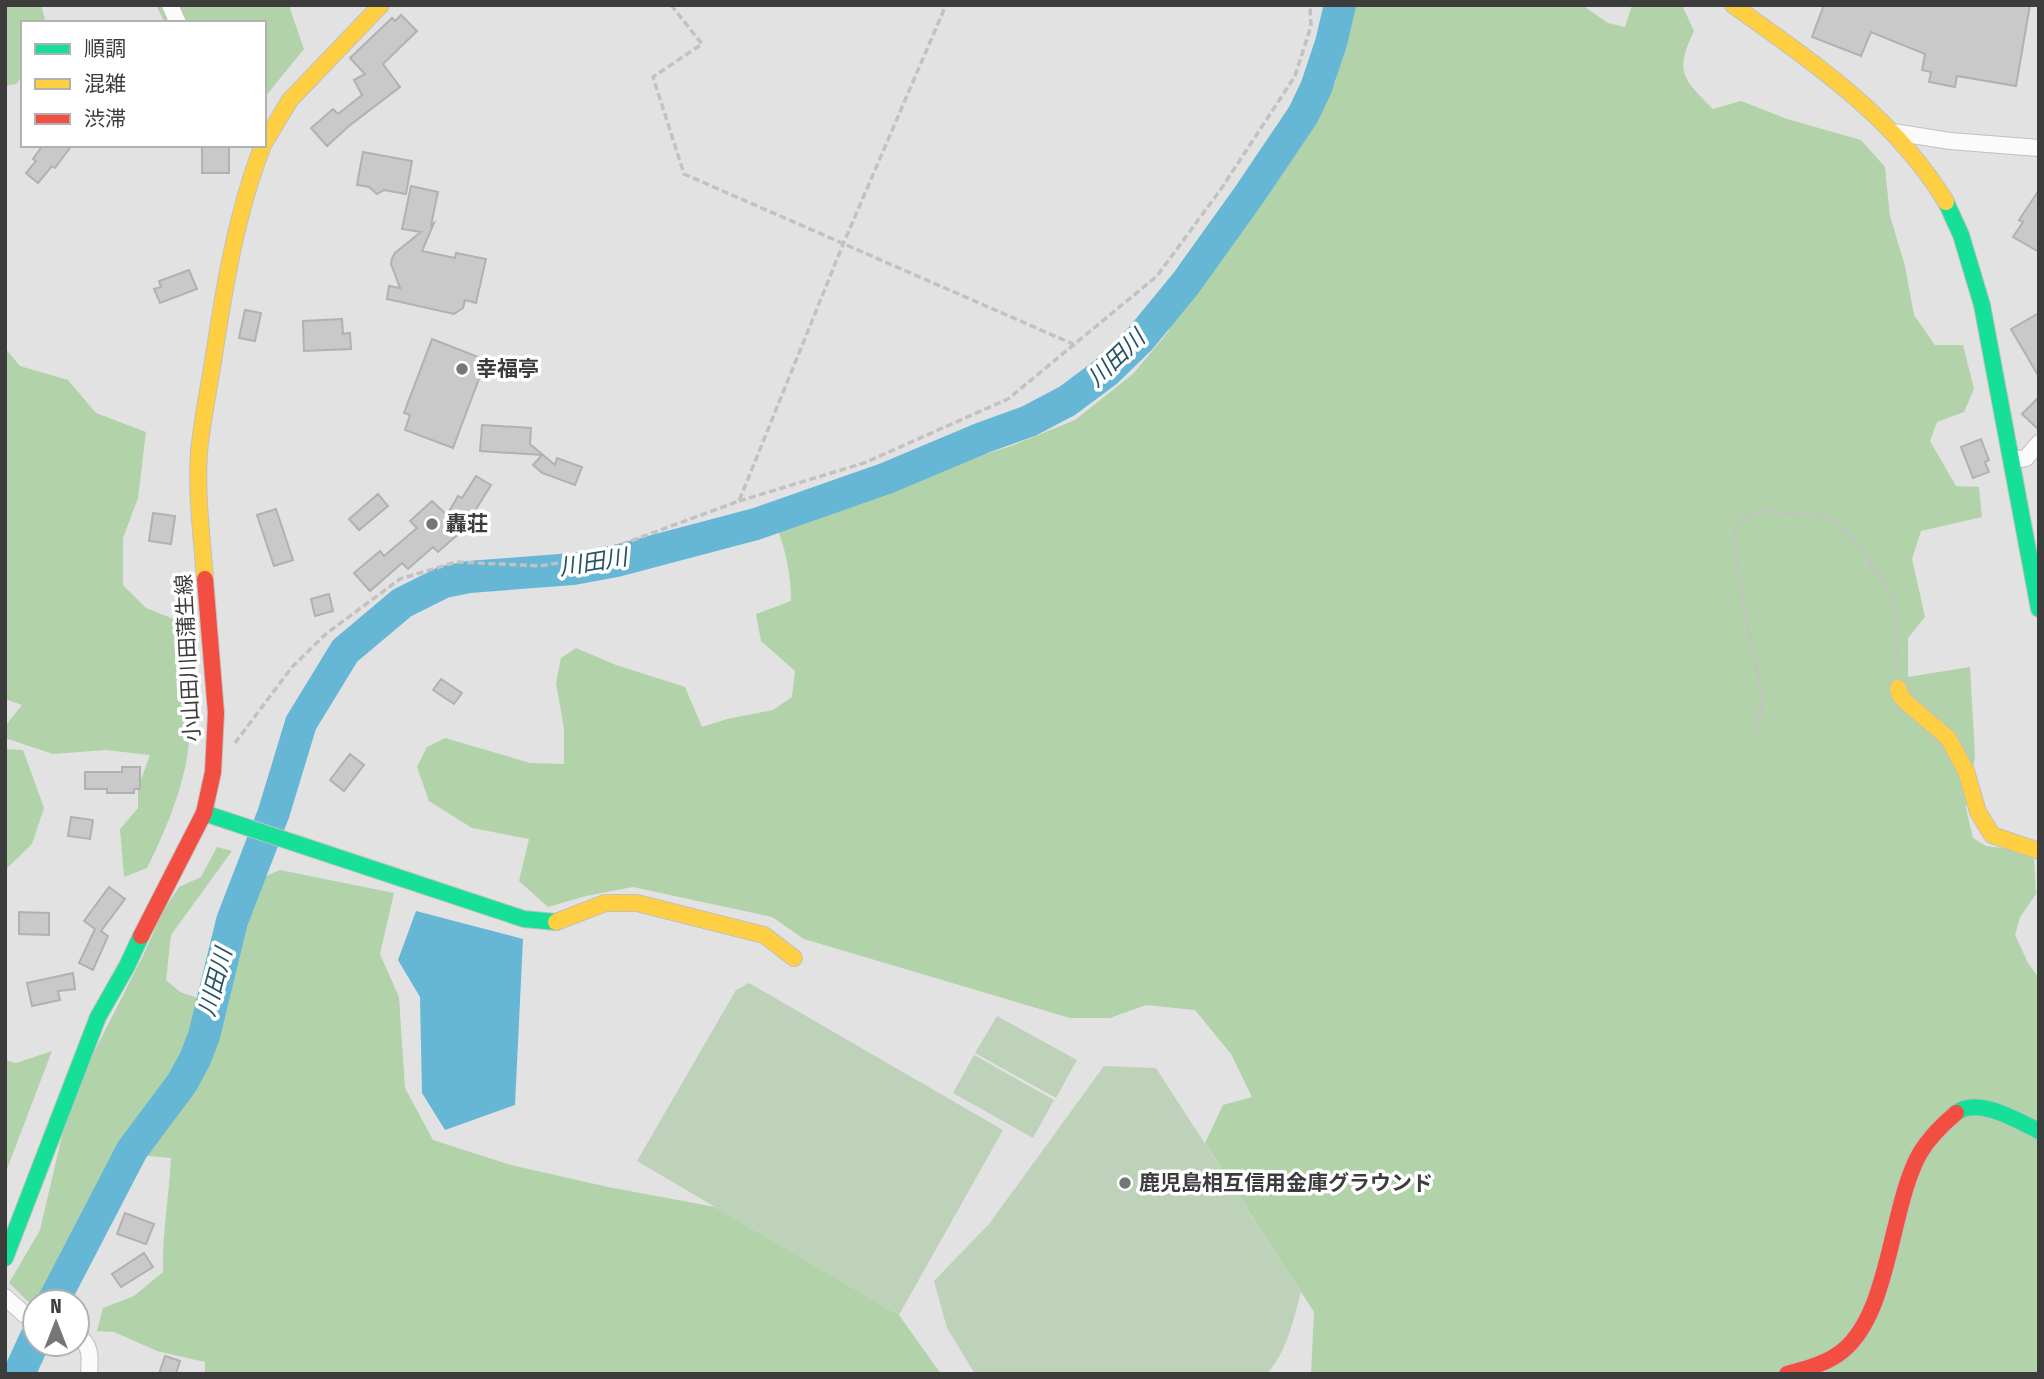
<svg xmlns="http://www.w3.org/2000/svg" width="2044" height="1379" font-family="'Fira Sans Condensed','Noto Sans JP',sans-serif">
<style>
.green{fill:#bed2b9}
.forest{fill:#b2d2aa}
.water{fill:#66b7d5}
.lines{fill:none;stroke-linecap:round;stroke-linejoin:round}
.river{stroke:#66b7d5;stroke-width:32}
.building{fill:#c9c9c9;stroke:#b1b1b1;stroke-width:2}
.street-casing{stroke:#c0c0c0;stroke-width:18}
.fast-casing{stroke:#c0c0c0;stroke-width:18}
.slow-casing{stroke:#c0c0c0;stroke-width:18}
.jam-casing{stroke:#c0c0c0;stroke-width:18}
.path{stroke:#c2c2c2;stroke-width:3.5;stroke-dasharray:7 3.5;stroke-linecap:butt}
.street{stroke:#fbfbfb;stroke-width:16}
.fast{stroke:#16e098;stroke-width:16}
.slow{stroke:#ffcf43;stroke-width:16}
.jam{stroke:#f24e42;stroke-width:16}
.poi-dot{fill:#767677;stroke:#fff;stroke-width:2.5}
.labels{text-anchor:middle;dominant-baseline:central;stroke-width:7;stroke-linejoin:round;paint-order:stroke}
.poi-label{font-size:21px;font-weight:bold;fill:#3c3c3d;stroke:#fff;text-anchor:start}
.street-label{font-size:21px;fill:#3c3c3d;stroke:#fff}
.water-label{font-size:23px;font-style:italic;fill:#255366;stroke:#fff}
</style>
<rect width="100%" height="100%" fill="#e2e2e2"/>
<path class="green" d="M749,983L1003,1130L899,1315L637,1161L736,990Z
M997,1016L1077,1060L1056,1098L975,1053Z
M974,1055L1054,1100L1033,1138L953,1093Z
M1104,1066L1156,1068L1301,1292C1293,1321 1287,1353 1266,1374H975L947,1328L934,1281L989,1224Z"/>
<path class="forest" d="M5,5H41L46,23H23V76L16,84L5,86Z
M156,5H291L290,9L304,49L264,98V23H165Z
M1344,5H1582L1608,23L1625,27L1632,5H1682L1694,31C1674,73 1683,78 1713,109L1741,101L1787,119L1861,140L1885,167L1890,216L1905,266L1914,315L1935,345H1963L1974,389L1964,412L1937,422L1930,441L1956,486L1979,487L1982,517L1921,531L1912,559L1925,617L1908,638V677L1970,667L1975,756L1966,808L1973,838L1986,846L2027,851L2034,859L2036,894L2020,917L2015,935L2028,963L2039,978V1374H1311L1314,1312L1205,1143L1223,1105L1252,1097L1231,1054L1195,1010L1146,1005L1110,1018H1070L804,939L772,917L633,887L586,896L548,907L519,881L529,839L472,828L429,801L417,767L427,747L445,738L530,763L564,764V729L556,683L561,658L576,648L616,665L685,687L702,727L727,719L773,710L792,697L795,671L761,641L756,614L791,601C791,572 785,547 774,520L1011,446L1075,420L1133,374L1168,332L1208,231L1295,149L1336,81Z
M5,348L20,366L68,380L96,413L146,432L138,498L123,538V585L146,608L184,623C188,668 195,724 185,768C177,803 163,836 147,868L124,877L120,829L138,808V788L150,755L106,750L53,754L5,738V726L22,705L5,699Z
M5,749L23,750L44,808L32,844L5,870Z
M217,847L232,851L171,935L166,980L180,992L221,1006L211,940L221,909L232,891L280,870L394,893L380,954L399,997L405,1088L433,1140L511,1165L608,1187L715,1207L899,1315L941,1374H205V1362L157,1351L114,1332L97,1331L103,1308L134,1296L163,1272C162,1234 169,1197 171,1158L118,1153L42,1302H35V1308L9,1283L40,1230L64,1127L91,1058L143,956L163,911L179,887L201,877Z
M52,1051L5,1174V1060L16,1063Z"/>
<path class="water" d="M416,911L523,939L515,1105L445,1130L422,1093L420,997L398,960Z"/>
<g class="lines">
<path class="river" d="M53,1302L132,1150L182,1083L195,1059L204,1036L232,921L274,812L301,723L345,651L402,603L444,582L469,577L573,569L616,561L756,524L887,478L982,438L1029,421L1067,401L1106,372L1140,339L1186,283L1249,195L1303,115L1316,88L1331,43L1340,5
M19,1374L35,1339"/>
</g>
<path class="building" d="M1824,5H2030L2016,86L1957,76L1955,87L1929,82L1931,72L1922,70L1925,54L1871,32L1861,56L1812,37Z
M401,15L417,31L383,64L400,87L349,126L327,146L311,128L333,109L338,114L362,95L354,80L365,74L350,58L392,18L395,21Z
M43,145H72L55,168L52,166L38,183L26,173L36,161L33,159Z
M202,145H229V173H202Z
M363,152L412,161L406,194L384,190L377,194L369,187L357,185Z
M411,186L438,192L431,225L434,223L422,251L455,258L456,253L486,259L476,303L465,300L463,308L454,314L387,299L389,286L400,288L391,264L392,258L395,253L421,232L402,229Z
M2039,190V252L2013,237L2023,222L2019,220Z
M189,270L197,289L160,303L154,289L161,287L159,281Z
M245,310L261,313L255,341L239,338Z
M2039,313V377L2011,329Z
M342,319L343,334L350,333L351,349L304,351L303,321Z
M432,339L486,360L453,448L405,430L410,415L404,413Z
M2039,397V430L2022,414Z
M482,425L531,428L530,444L555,465L557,458L582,467L575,485L542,473L533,465L542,455L480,451Z
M1981,439L1989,460L1985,462L1989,472L1973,478L1961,447Z
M476,476L491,485L463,530L438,552L433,547L408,569L402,563L370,591L354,573L380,551L384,556L417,528L410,521L432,501L447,515L458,496L462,498Z
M378,494L388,506L359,530L349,519Z
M276,509L293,560L274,566L257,515Z
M153,513L175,516L171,544L149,541Z
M329,594L333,611L315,616L311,599Z
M441,679L462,693L454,704L433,690Z
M350,754L364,765L344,791L330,780Z
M122,767H140V789H134V793H107V789H85V772H122Z
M71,817L93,820L90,839L68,836Z
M109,887L125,899L101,931L108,936L93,970L79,963L95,929L84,921Z
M19,912L49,913V935L19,934Z
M73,973L75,989L58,991L60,1000L32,1006L27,983Z
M125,1213L154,1224L146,1244L117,1234Z
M144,1253L153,1267L121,1287L112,1274Z
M165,1356L180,1361L176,1374H159Z"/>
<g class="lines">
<defs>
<path id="street" d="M170,5L178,23
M1893,132L1950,141L2039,148
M2011,460L2026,458L2039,443
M5,1297L24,1314L35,1318
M77,1336C92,1344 90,1359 89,1374"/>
<path id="fast" d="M1946,202L1961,235L1982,305L2039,609
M204,813L524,919L556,922
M1956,1113C1978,1096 2018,1121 2039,1131
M5,1258L98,1017L127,966L141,936"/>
<path id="slow" d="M1733,5C1812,62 1894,116 1946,202
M264,143L290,100L381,5
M205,579C202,537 196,494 199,452C202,422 208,392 213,362C224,289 236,214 263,145
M1898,688L1900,695L1907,703L1948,738L1966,771L1978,812L1992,835L2039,851
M556,922L605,903H637L764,935L794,958"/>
<path id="jam" d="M141,936L204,813L213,772L216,713L205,579
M1787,1374C1804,1369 1822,1365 1837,1355C1891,1320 1889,1207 1920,1153C1929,1138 1943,1124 1956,1113"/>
</defs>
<use href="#street" class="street-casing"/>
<use href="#fast" class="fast-casing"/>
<use href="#slow" class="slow-casing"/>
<use href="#jam" class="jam-casing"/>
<path class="path" d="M671,5L702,44L653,77L684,174L1073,344
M739,501L864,463L1008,399L1157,276L1221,189L1295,76L1311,26L1310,5
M1753,731L1761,713L1762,695L1743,603L1733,538L1739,521L1759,511L1819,516L1839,524L1860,546L1896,603L1897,669
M235,743L292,667L327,633L400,579L456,562L540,566L582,559L739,501L844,242L946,5"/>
<use href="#street" class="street"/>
<use href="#fast" class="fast"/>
<use href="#slow" class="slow"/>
<use href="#jam" class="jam"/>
</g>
<g class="poi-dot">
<circle cx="462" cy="369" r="7"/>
<circle cx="432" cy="524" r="7"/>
<circle cx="1125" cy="1183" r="7"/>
</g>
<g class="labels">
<g class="poi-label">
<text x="476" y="369">幸福亭</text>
<text x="446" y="524">轟荘</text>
<text x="1139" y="1183">鹿児島相互信用金庫グラウンド</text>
</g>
<g class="street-label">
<text transform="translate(188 658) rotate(-93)">小山田川田蒲生線</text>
</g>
<g class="water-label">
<text transform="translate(1116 358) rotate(-44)">川田川</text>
<text transform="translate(593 562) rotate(-9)">川田川</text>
<text transform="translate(215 982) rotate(-75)">川田川</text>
</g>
</g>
<rect width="2044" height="1379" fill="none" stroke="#3c3c3d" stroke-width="14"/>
<rect x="21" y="21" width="245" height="126" fill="#ffffff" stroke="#b1b1b1" stroke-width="2"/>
<rect x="35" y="44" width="35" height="10" fill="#16e098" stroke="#b1b1b1" stroke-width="2"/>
<text x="84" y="56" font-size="21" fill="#3c3c3d">順調</text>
<rect x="35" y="79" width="35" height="10" fill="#ffcf43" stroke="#b1b1b1" stroke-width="2"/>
<text x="84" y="91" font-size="21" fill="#3c3c3d">混雑</text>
<rect x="35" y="114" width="35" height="10" fill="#f24e42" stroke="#b1b1b1" stroke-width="2"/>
<text x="84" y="126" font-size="21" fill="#3c3c3d">渋滞</text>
<g transform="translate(56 1323)"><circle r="33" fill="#ffffff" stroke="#b1b1b1" stroke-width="2"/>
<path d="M0-5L12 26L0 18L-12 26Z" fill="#767677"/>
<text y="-10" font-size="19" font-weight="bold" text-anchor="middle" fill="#3c3c3d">N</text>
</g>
</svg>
